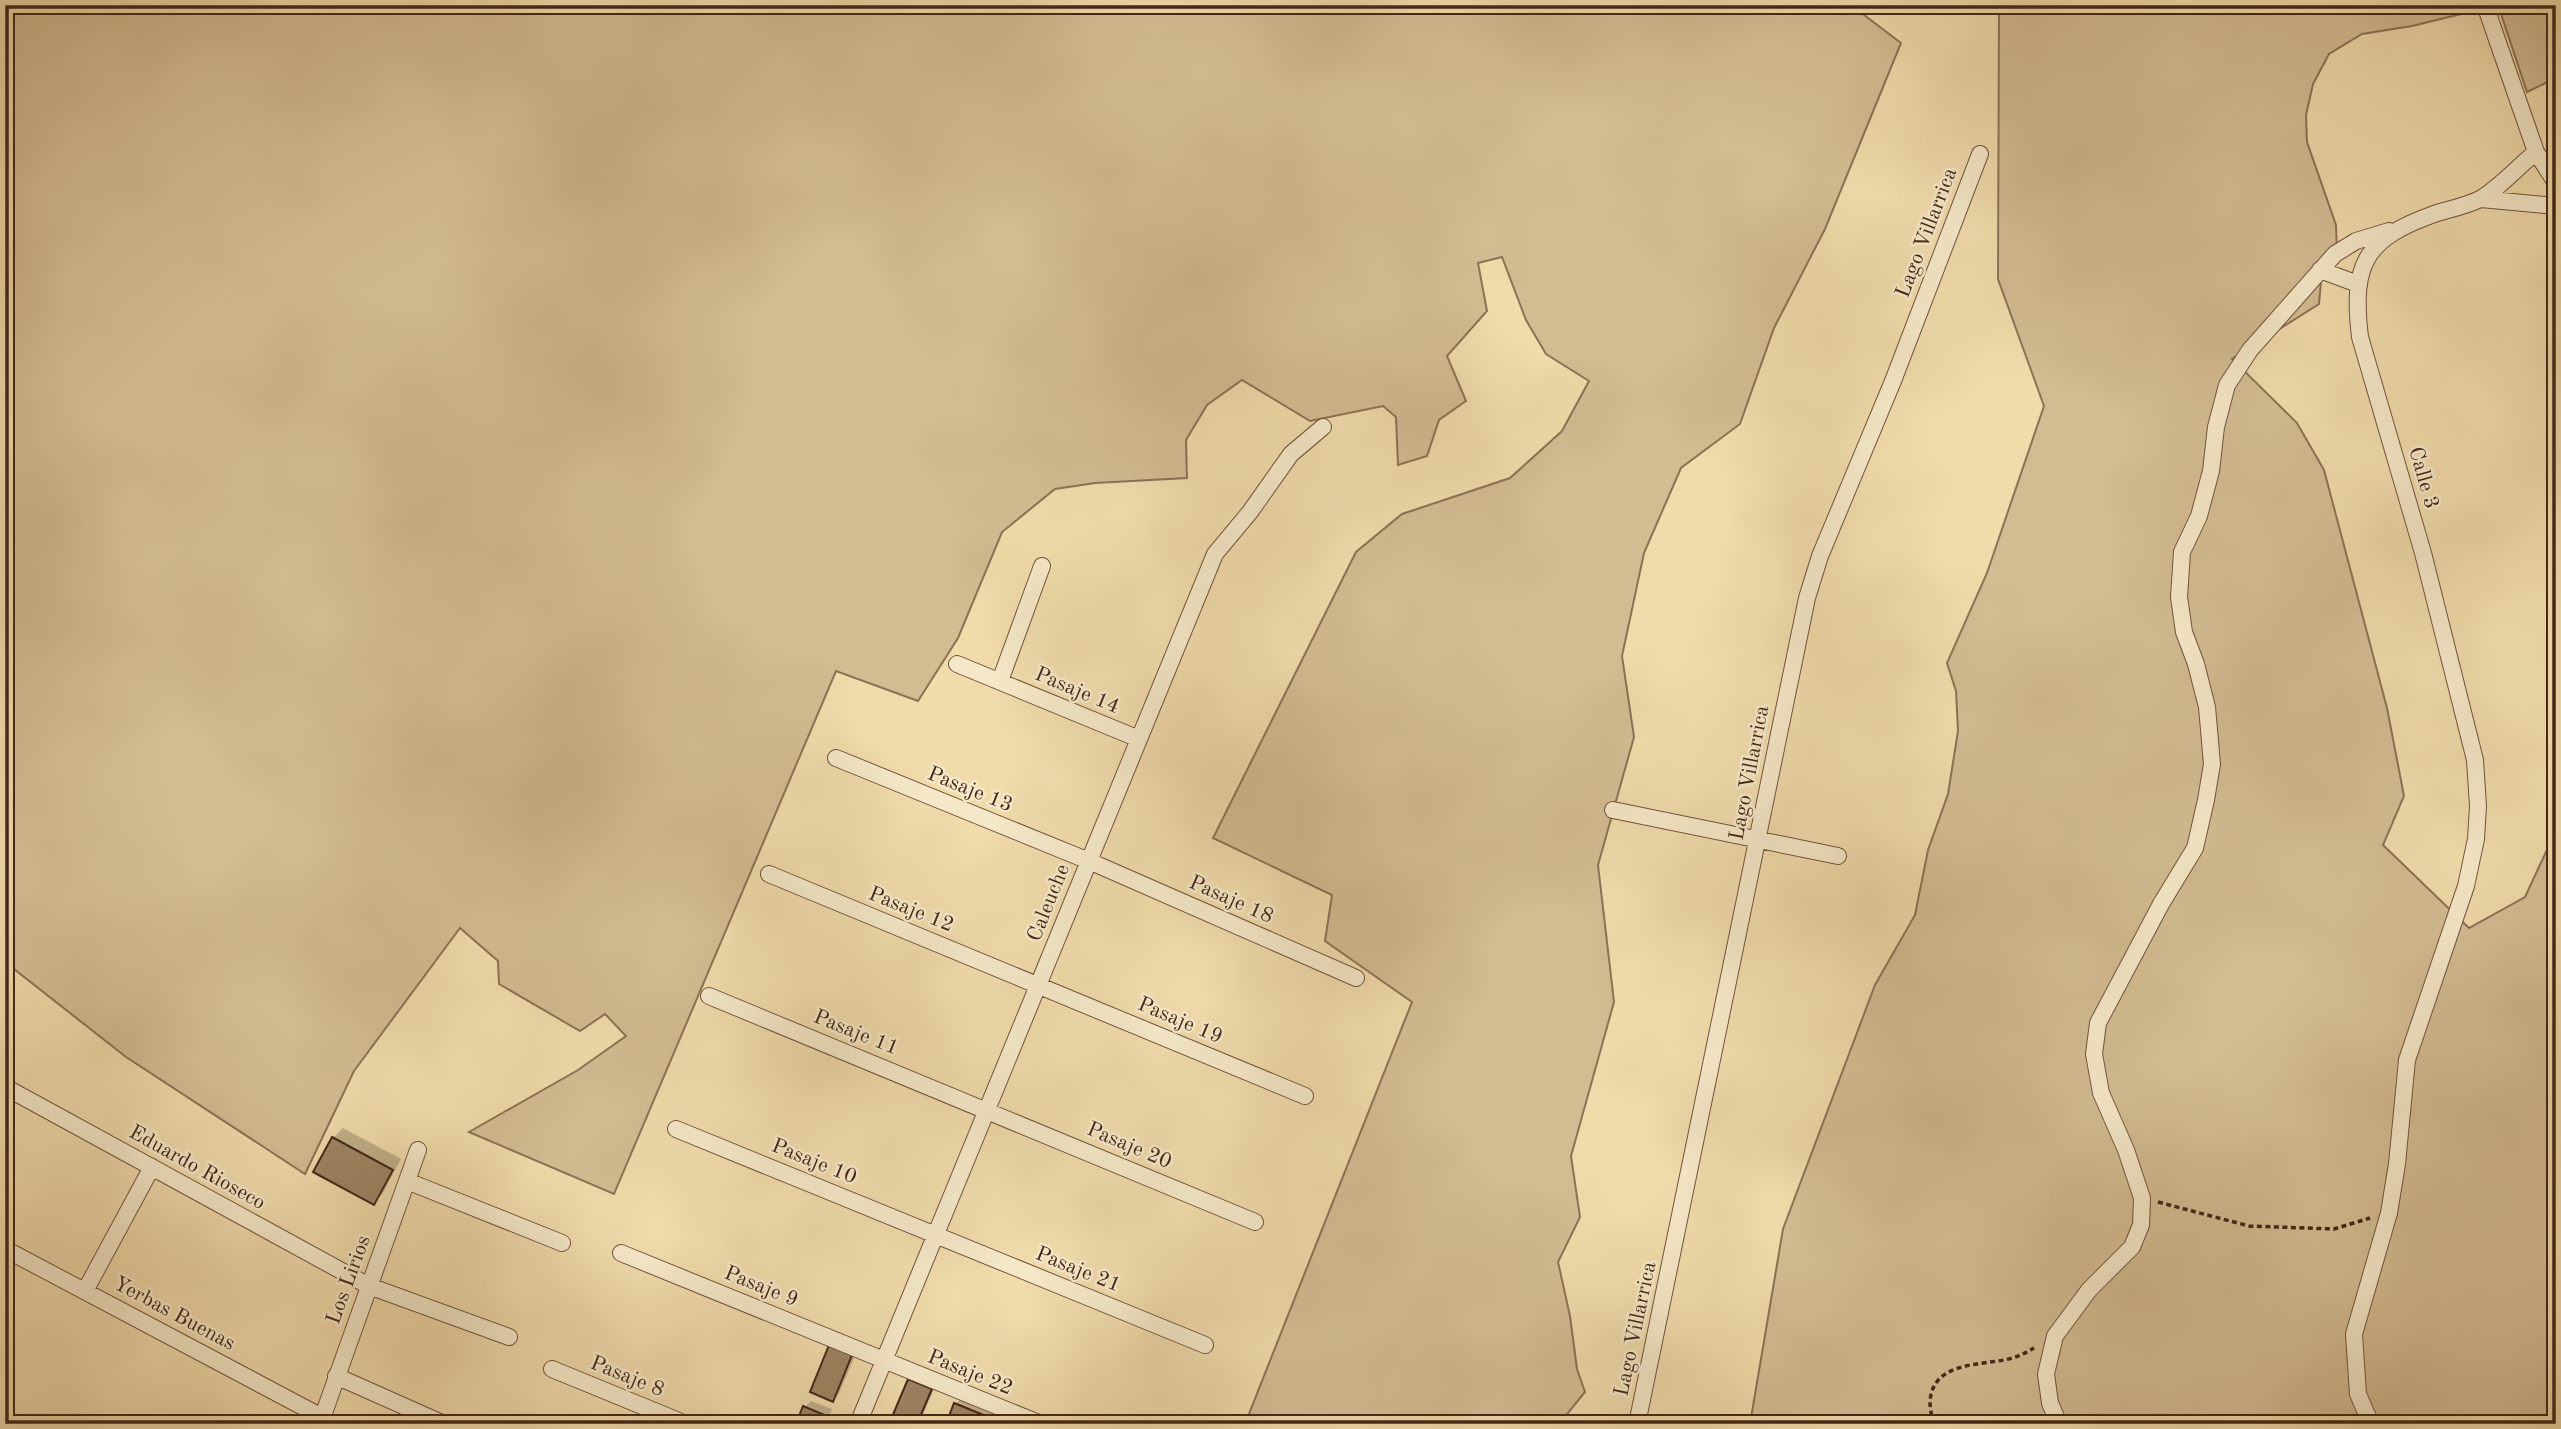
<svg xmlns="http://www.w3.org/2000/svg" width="2561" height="1429" font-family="'Old Standard TT',serif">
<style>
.green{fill:#d3bc92;stroke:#8c7254;stroke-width:2}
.shadow{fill:#0003}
.building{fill:#9d8564;stroke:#442717;stroke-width:2}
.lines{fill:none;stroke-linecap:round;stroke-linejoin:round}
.minor-casing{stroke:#6f543c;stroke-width:18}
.path{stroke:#442717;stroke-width:3.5;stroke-dasharray:5 3.5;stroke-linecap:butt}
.minor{stroke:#f5e8c8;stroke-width:16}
.labels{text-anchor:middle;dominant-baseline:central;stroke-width:5;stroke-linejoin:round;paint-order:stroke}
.street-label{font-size:21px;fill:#442717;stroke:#f5e8c8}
</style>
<rect width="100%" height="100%" fill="#f0dbab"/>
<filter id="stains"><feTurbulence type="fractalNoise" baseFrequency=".00286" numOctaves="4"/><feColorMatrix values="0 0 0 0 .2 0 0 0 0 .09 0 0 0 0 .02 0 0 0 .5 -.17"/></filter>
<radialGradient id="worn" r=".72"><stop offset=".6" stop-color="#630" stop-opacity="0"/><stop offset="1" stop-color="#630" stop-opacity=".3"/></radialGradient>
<path class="green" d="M5,5H1851L1901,43L1825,229L1774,328L1740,424L1681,468L1644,553L1622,656L1634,737L1598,865L1614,1002L1571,1156L1580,1217L1558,1262L1570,1316L1577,1369L1585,1392L1559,1424H1245L1412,1002L1325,941L1332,895L1213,838L1356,552L1402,514L1510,478L1562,431L1589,381L1546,354L1526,320L1502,257L1478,263L1487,311L1447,356L1466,401L1439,420L1427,456L1398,465L1396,417L1383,406L1310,421L1242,380L1207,405L1186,440L1187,478L1095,483L1055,489L1002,532L958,638L918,701L836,671L614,1194L469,1132L578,1070L626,1036L605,1014L580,1031L499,984L498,961L460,928L354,1071L305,1174L126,1057L5,962Z
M1991,5H2556V78L2527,92L2498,5L2412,26L2362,34L2329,54L2313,84L2306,115L2307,142L2336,225L2337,252L2322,270L2319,304L2232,359L2297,423L2324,470L2387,708L2404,796L2383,845L2469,928L2525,897L2552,839L2556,825V1424H1750L1783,1229L1875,985L1915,915L1928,850L1948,794L1958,731L1956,691L1947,663L1987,573L2044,406L1998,279L1999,7Z"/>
<path class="shadow" d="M343,1128L401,1159L383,1193L373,1203L333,1138Z
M858,1349L839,1393L832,1400L812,1391Z
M916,1373L937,1382L919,1424H891L909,1380Z
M962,1398L1001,1413L997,1424H948L955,1404Z
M811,1401L832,1409L826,1424H798L805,1407Z
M361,1417L376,1424H355Z"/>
<path class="building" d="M332,1137L393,1170L374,1205L313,1172Z
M829,1345L852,1355L833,1402L810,1392Z
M908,1379L932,1389L917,1424H889Z
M954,1403L996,1420L994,1424H946Z
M803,1406L827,1416L824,1424H796Z"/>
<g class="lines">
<defs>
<path id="minor" d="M2485,5L2536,152L2556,183
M2481,199L2556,206
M2320,270L2358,284
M957,664L1139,739
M1000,681L1042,566
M836,758L1089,861L1356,978
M1613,810L1838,856
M769,874L1305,1096
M709,996L1255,1222
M5,1087L369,1286L509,1337
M676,1129L1205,1345
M407,1181L562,1243
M5,1249L322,1417
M621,1253L1041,1424
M85,1291L152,1167
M552,1369L686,1424
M336,1376L444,1424
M320,1424L418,1150
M858,1424L1215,554L1250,512L1291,454L1323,427
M1637,1424L1807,598L1820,556L1893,381L1980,154
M2059,1424L2050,1403L2046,1374L2055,1336L2089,1290L2132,1247L2141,1225L2142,1198L2126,1150L2101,1093L2094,1054L2098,1023L2161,904L2195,848L2206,800L2212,764L2207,707L2196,664L2184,632L2179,597L2182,552L2199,516L2211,471L2216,427L2227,385L2250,350L2335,254L2356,241L2389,231
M2371,1424L2358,1394L2354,1334L2389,1213L2397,1164L2407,1060L2466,886L2476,839L2478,806L2475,760L2423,553L2360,337C2351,262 2366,238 2437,213C2451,209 2465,206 2478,200C2494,193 2521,164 2536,152"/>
</defs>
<use href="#minor" class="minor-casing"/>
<path class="path" d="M2158,1202L2249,1226L2334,1229L2370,1218
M1933,1424C1932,1417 1930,1409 1930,1402C1932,1363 1977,1365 2004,1360C2015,1358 2024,1354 2034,1348"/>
<use href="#minor" class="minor"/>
</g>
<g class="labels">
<g class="street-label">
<text transform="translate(1927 233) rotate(-69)">Lago Villarrica</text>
<text transform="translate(2423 478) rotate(74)">Calle 3</text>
<text transform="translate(1077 691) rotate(23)">Pasaje 14</text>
<text transform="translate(1750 773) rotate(-79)">Lago Villarrica</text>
<text transform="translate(970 790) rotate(22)">Pasaje 13</text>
<text transform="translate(1231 900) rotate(24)">Pasaje 18</text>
<text transform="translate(1049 903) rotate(-68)">Caleuche</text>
<text transform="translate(911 910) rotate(22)">Pasaje 12</text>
<text transform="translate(1180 1021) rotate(23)">Pasaje 19</text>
<text transform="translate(856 1033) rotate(22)">Pasaje 11</text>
<text transform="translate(1129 1146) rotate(23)">Pasaje 20</text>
<text transform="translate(814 1162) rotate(22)">Pasaje 10</text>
<text transform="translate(197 1168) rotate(29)">Eduardo Rioseco</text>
<text transform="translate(1078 1270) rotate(22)">Pasaje 21</text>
<text transform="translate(349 1280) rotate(-70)">Los Lirios</text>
<text transform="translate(761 1287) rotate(22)">Pasaje 9</text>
<text transform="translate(174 1314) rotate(28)">Yerbas Buenas</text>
<text transform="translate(1636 1329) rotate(-78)">Lago Villarrica</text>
<text transform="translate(970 1373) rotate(22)">Pasaje 22</text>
<text transform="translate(627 1377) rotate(22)">Pasaje 8</text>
</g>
</g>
<rect width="2561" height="1429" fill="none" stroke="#f0dbab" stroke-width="28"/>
<rect x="7" y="7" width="2547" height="1415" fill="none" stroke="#442717" stroke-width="3.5"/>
<rect x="14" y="14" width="2533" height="1401" fill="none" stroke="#442717" stroke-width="2"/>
<rect width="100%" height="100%" filter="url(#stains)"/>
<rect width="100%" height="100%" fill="url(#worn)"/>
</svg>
